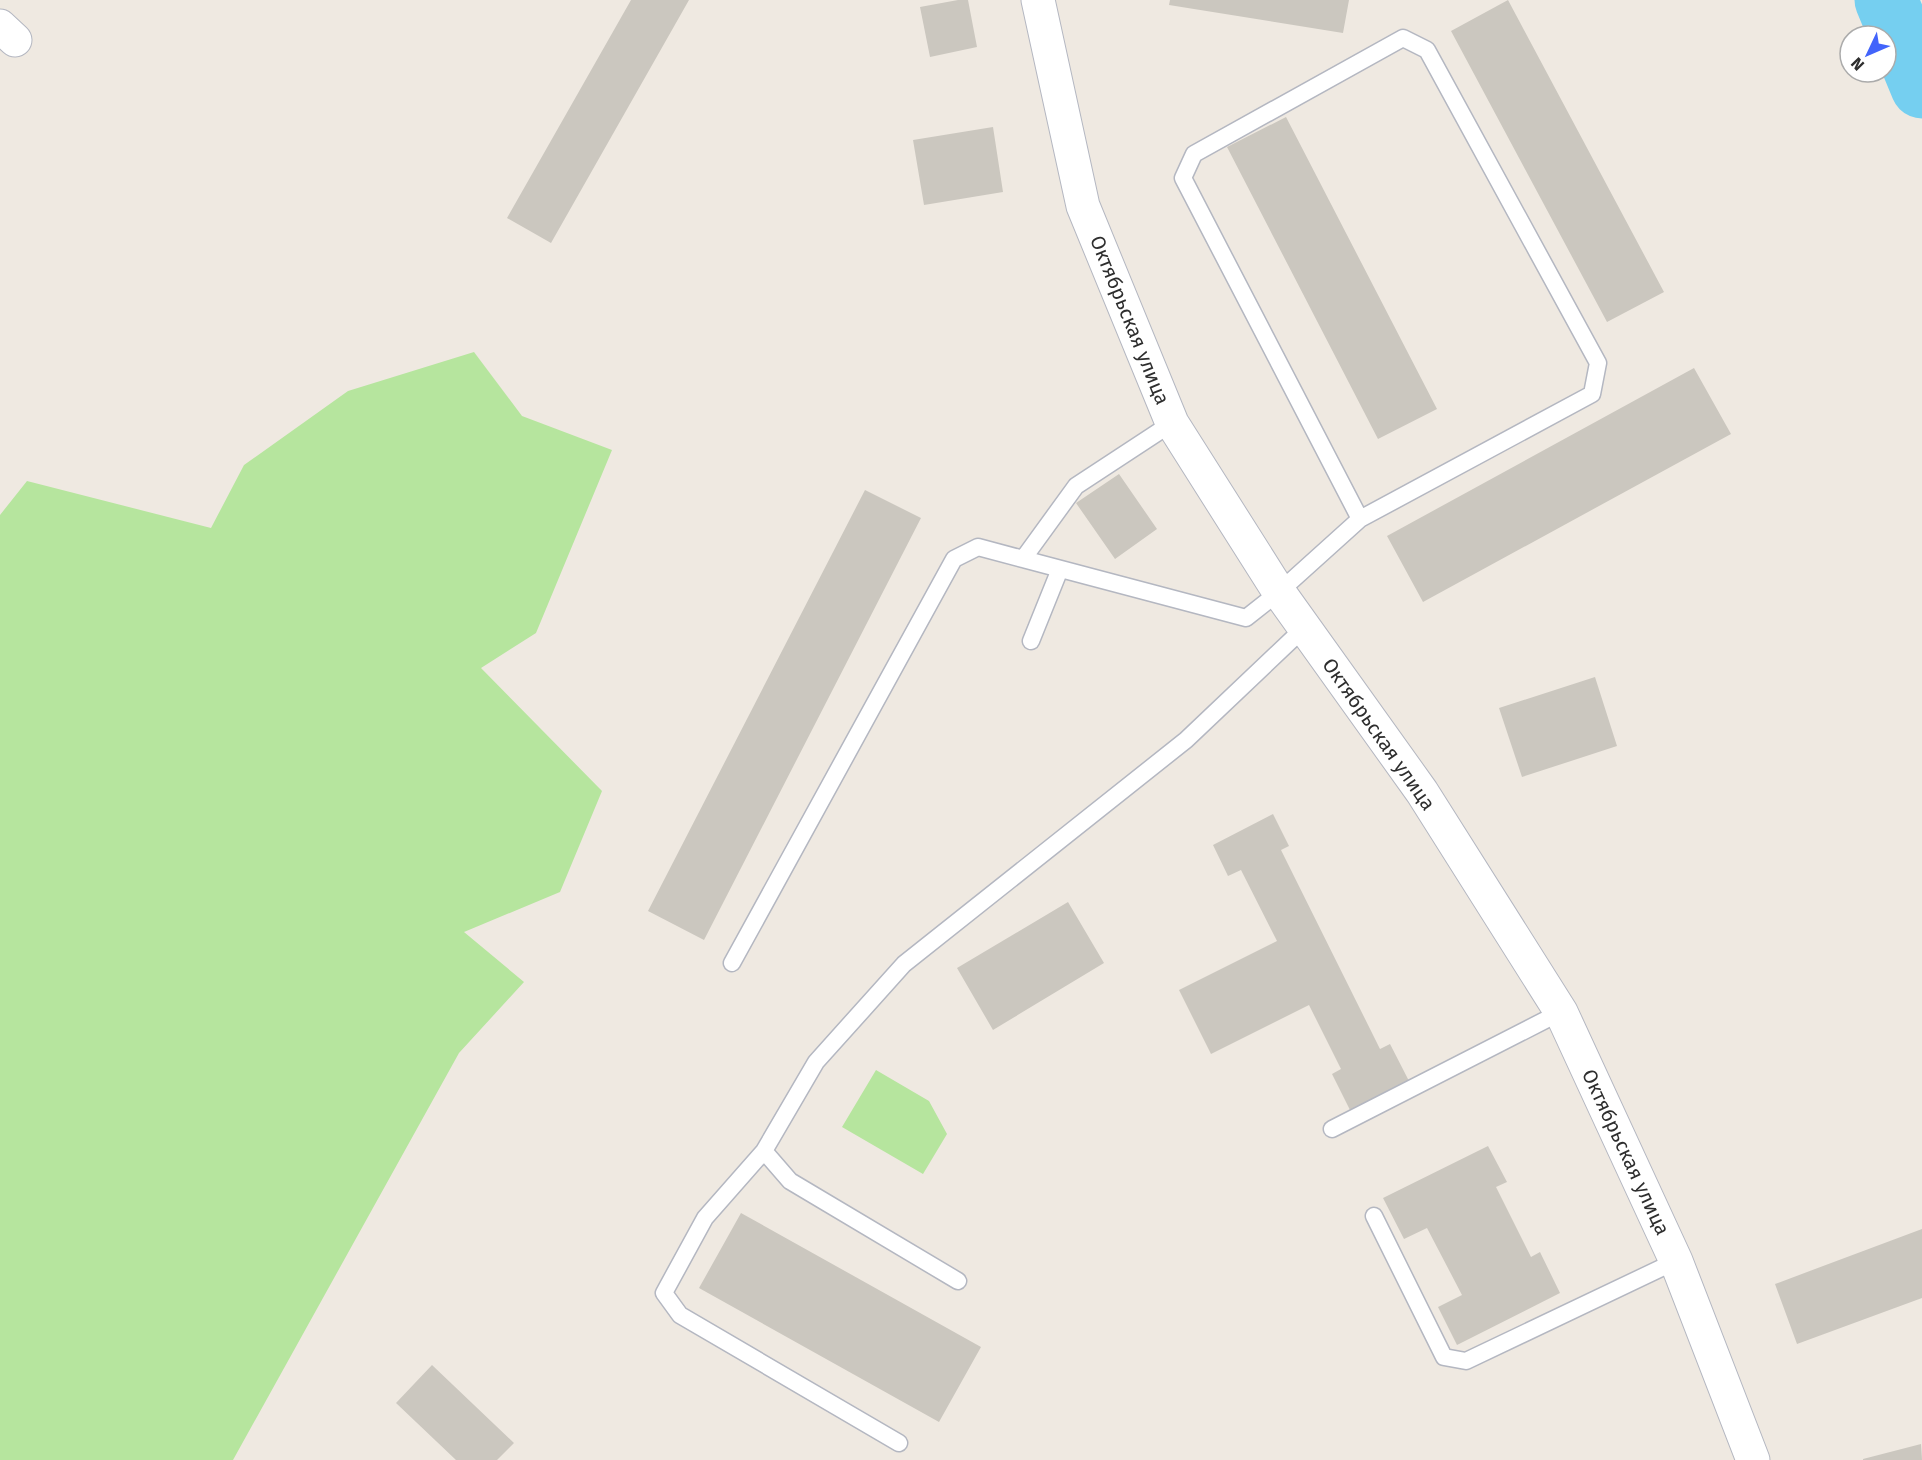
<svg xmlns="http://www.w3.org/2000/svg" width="1922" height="1460" font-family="'Fira Sans',sans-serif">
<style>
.green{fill:#b6e59e}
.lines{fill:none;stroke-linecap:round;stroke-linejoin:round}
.river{stroke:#75cff0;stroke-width:63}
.building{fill:#cbc7bf}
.service-casing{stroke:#b4b7c1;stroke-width:19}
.minor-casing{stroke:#b4b7c1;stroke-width:35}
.tertiary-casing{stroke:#b4b7c1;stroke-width:35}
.service{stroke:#fff;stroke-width:16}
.minor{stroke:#fff;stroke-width:33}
.tertiary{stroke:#fff;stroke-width:33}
.labels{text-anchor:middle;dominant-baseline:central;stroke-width:4.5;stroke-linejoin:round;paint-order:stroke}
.street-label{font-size:20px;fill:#2e2e2e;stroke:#fff}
</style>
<rect width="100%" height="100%" fill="#efe9e1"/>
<path class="green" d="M474,352L522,416L612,450L536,633L481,668L602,791L560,892L464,932L524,982L459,1053L233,1460H0V515L27,481L211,528L244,465L348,391Z
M876,1070L929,1101L947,1134L923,1174L842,1127Z"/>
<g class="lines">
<path class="river" d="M1886,0L1922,87"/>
</g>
<path class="building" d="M631,0H689L551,243L507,218Z
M958,0H968L977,47L930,57L920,7Z
M1170,0H1349L1343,33L1169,5Z
M1508,0L1664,292L1607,322L1451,31Z
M1286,117L1437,409L1378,439L1227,147Z
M993,127L1003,192L924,205L913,140Z
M1694,368L1731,434L1423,602L1387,536Z
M1119,474L1157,529L1115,559L1076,503Z
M865,490L921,518L704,940L648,911Z
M1595,677L1617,746L1522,777L1499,708Z
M1273,814L1289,846L1281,850L1380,1049L1390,1044L1409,1081L1350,1110L1332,1074L1341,1069L1309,1005L1211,1054L1179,990L1277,941L1241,870L1228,876L1213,845Z
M1068,902L1104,963L993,1030L957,968Z
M1488,1146L1507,1182L1496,1187L1531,1257L1540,1252L1560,1293L1457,1345L1438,1307L1462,1295L1427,1228L1404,1239L1383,1198Z
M741,1213L981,1347L939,1422L699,1288Z
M1922,1229V1298L1797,1344L1775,1284Z
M432,1365L514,1443L497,1460H456L396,1403Z
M1921,1444L1922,1460H1863V1459Z"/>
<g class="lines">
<defs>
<path id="service" d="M1023,559L1246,618L1279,592L1360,519L1592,394L1598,363L1427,50L1403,38L1194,154L1183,178L1360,519
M1031,641L1060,569
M732,963L954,559L978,547L1023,559L1076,486L1172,423
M1332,1129L1561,1012
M764,1151L790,1181L958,1281
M1374,1216L1444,1357L1466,1361L1676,1261
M899,1443L680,1315L664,1293L705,1218L764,1151L816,1062L904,964L1186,740L1304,628"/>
<path id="minor" d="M0,26L15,40"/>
<path id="tertiary" d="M1038,0L1083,206L1172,423L1279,592L1422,792L1561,1012L1676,1261L1753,1460"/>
</defs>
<use href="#service" class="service-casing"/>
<use href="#minor" class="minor-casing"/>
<use href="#tertiary" class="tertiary-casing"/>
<use href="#service" class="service"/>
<use href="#minor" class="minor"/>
<use href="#tertiary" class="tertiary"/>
</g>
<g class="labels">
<g class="street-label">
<text transform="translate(1130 320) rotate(68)">Октябрьская улица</text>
<text transform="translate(1379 734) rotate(55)">Октябрьская улица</text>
<text transform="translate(1626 1152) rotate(65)">Октябрьская улица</text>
</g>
</g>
<g transform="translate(1868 54) rotate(226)"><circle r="28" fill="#ffffff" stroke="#ababab" stroke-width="1.5"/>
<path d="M0-4.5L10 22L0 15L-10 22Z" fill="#4264fb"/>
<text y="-9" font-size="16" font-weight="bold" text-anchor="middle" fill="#2e2e2e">N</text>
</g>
</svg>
